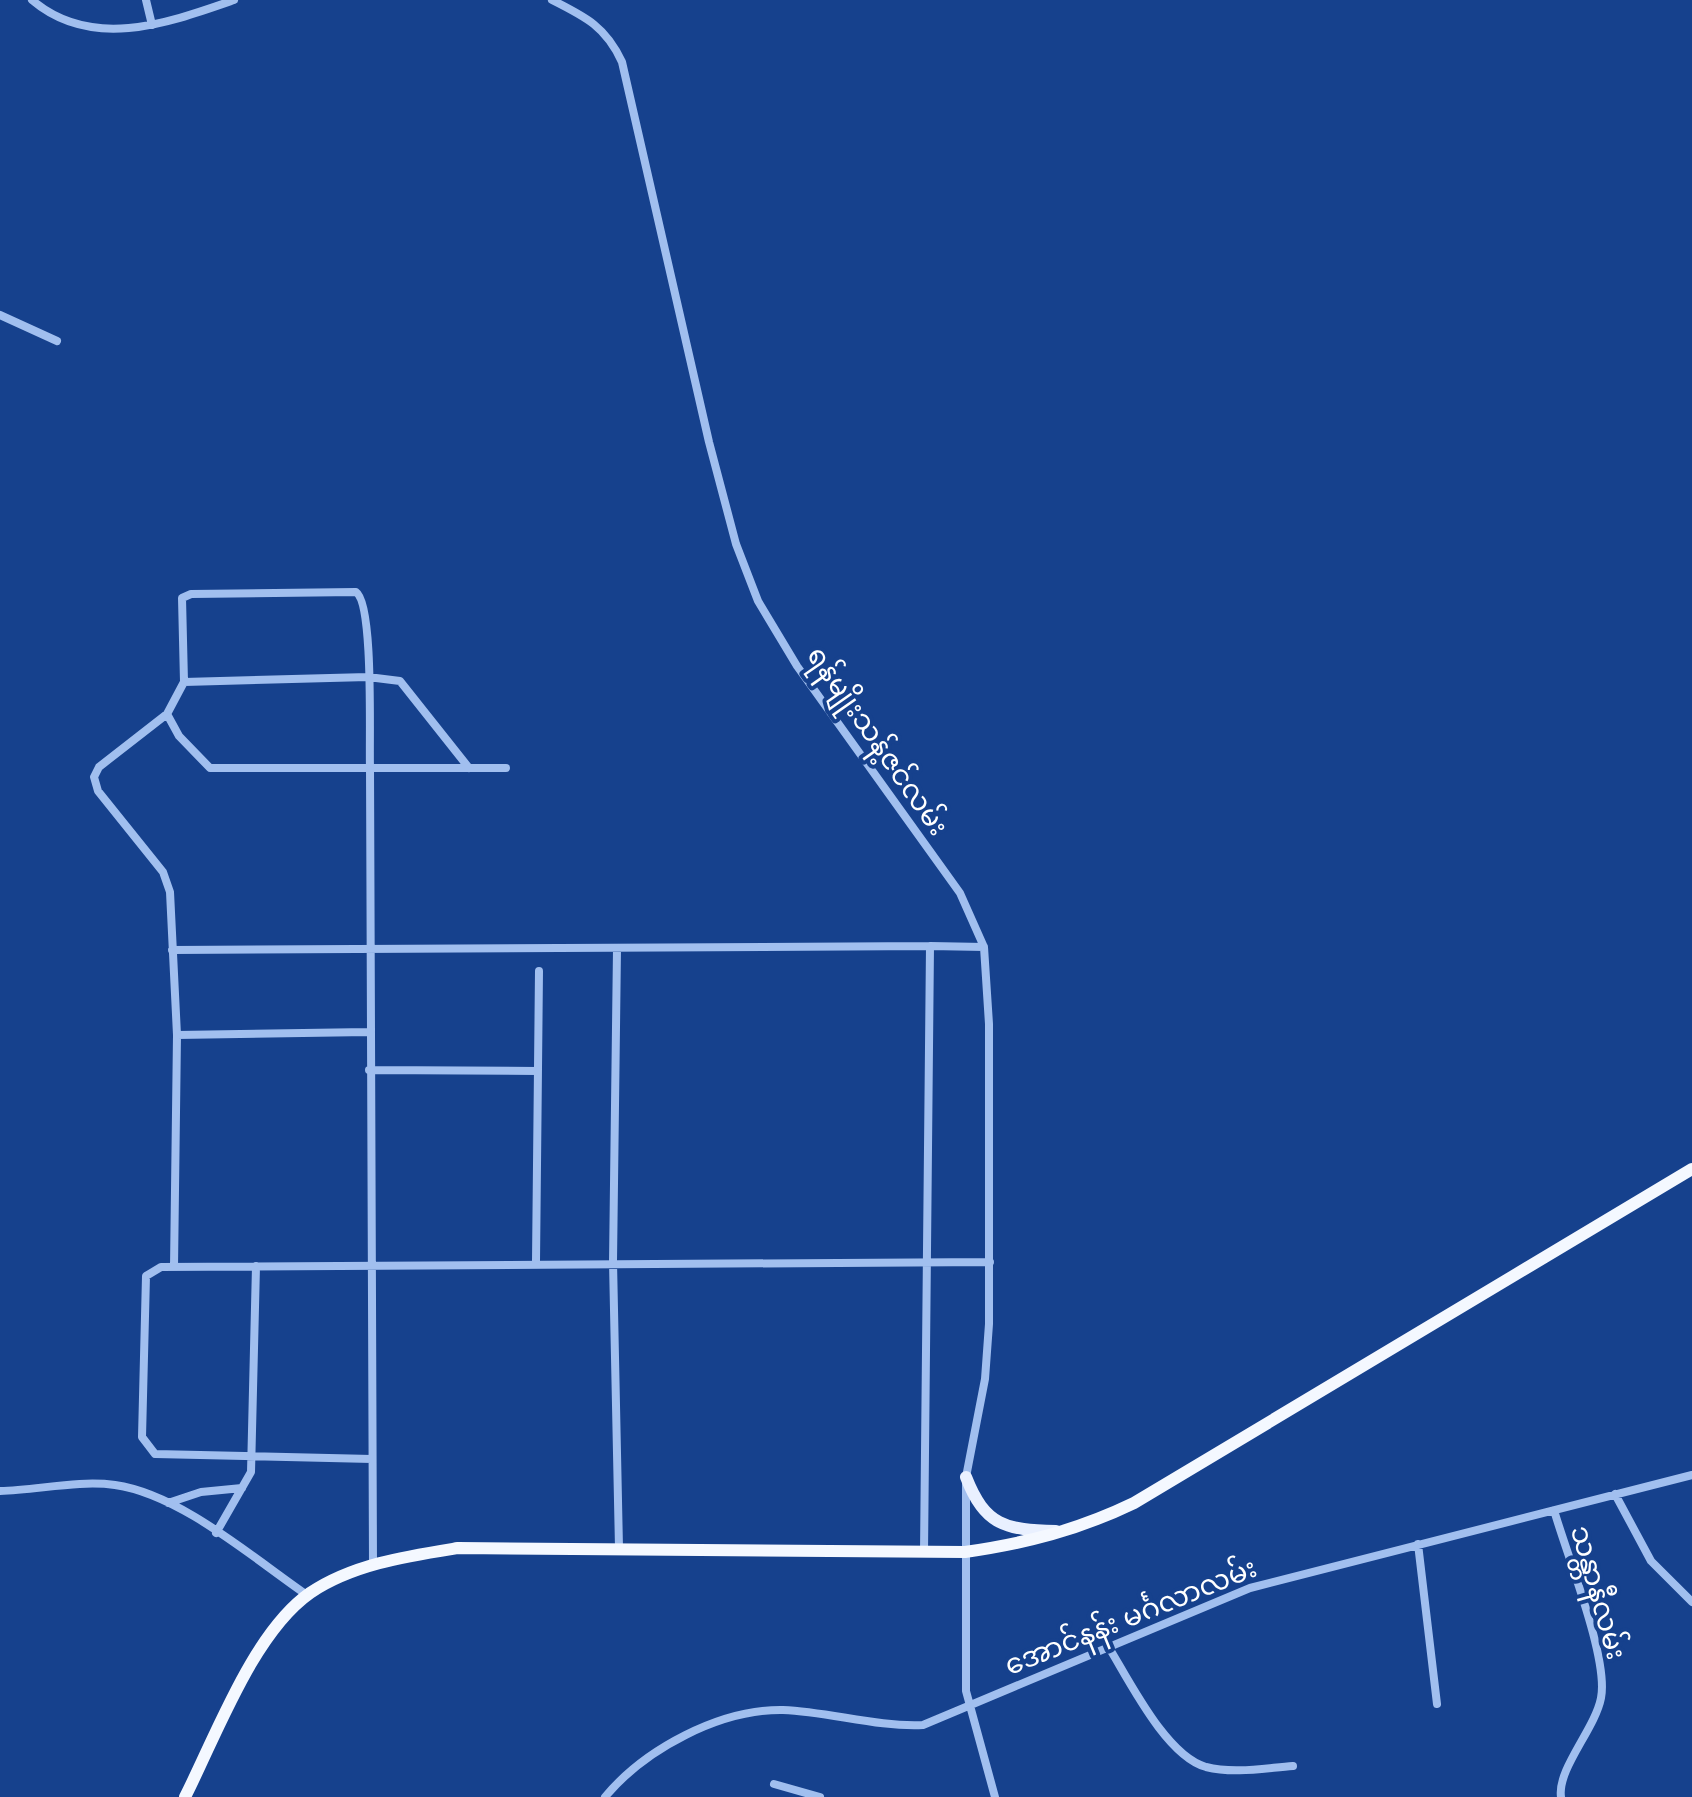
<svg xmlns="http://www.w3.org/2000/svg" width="1692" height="1797" font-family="Lato,'Noto Sans Myanmar',sans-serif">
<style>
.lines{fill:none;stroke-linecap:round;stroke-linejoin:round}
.minor{stroke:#a1bfef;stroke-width:8}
.primary{stroke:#e9f0ff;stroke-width:12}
.trunk{stroke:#f4f8ff;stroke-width:12}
.labels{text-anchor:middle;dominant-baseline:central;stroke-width:8;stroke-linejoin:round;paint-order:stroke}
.street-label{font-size:28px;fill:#fff;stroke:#16418d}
</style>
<rect width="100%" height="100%" fill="#16418d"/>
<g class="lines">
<path class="minor" d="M32,0C92,51 168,23 234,0
M146,0L152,25
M552,0C586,17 606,27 622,62L709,442L736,544L758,601L797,666L960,893L984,947L989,1024V1324L985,1379L966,1477V1691L995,1797
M0,315L57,341
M167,714L179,736L210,768H506
M617,949L613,1262L619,1548
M172,950L930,946
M177,1035L368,1032
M369,1070L538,1071
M536,1262L539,971
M174,1267L177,1035L170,892L163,872L98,791L94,777L99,767L167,714L184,682
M372,1459L155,1454L142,1437L146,1276L161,1267L990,1262
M0,1491C38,1490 78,1480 115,1485C180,1494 253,1558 307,1595
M1615,1494L1651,1561L1692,1602
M168,1503L201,1492L242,1488
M1554,1510C1566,1553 1609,1658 1601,1698C1595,1729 1557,1769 1561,1797
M216,1533L251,1472L256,1266
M1418,1544L1437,1704
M924,1553L930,946L984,947
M373,1566L370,768C369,739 374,604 356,592L191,594L182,598L184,682L368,677L400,681L469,768
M1108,1646C1129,1680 1166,1756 1206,1767C1234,1774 1265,1768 1293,1766
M774,1784L820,1797
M605,1797C645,1749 720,1709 783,1710C831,1712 875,1727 923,1725L1250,1588L1692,1475"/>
<path class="primary" d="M966,1477C985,1526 1006,1530 1056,1531"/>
<path class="trunk" d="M185,1797C216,1736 253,1633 310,1593C353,1564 408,1556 458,1548L965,1552C1027,1543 1078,1530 1134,1503L1692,1169"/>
</g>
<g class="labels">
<g class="street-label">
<text transform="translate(879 740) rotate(55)">ရန်မျိုးသန့်ဇင်လမ်း</text>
<text transform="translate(1600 1592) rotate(74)">သန္တာနီလမ်း</text>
<text transform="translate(1130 1615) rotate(-22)">အောင်နန်း မင်္ဂလာလမ်း</text>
</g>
</g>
</svg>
